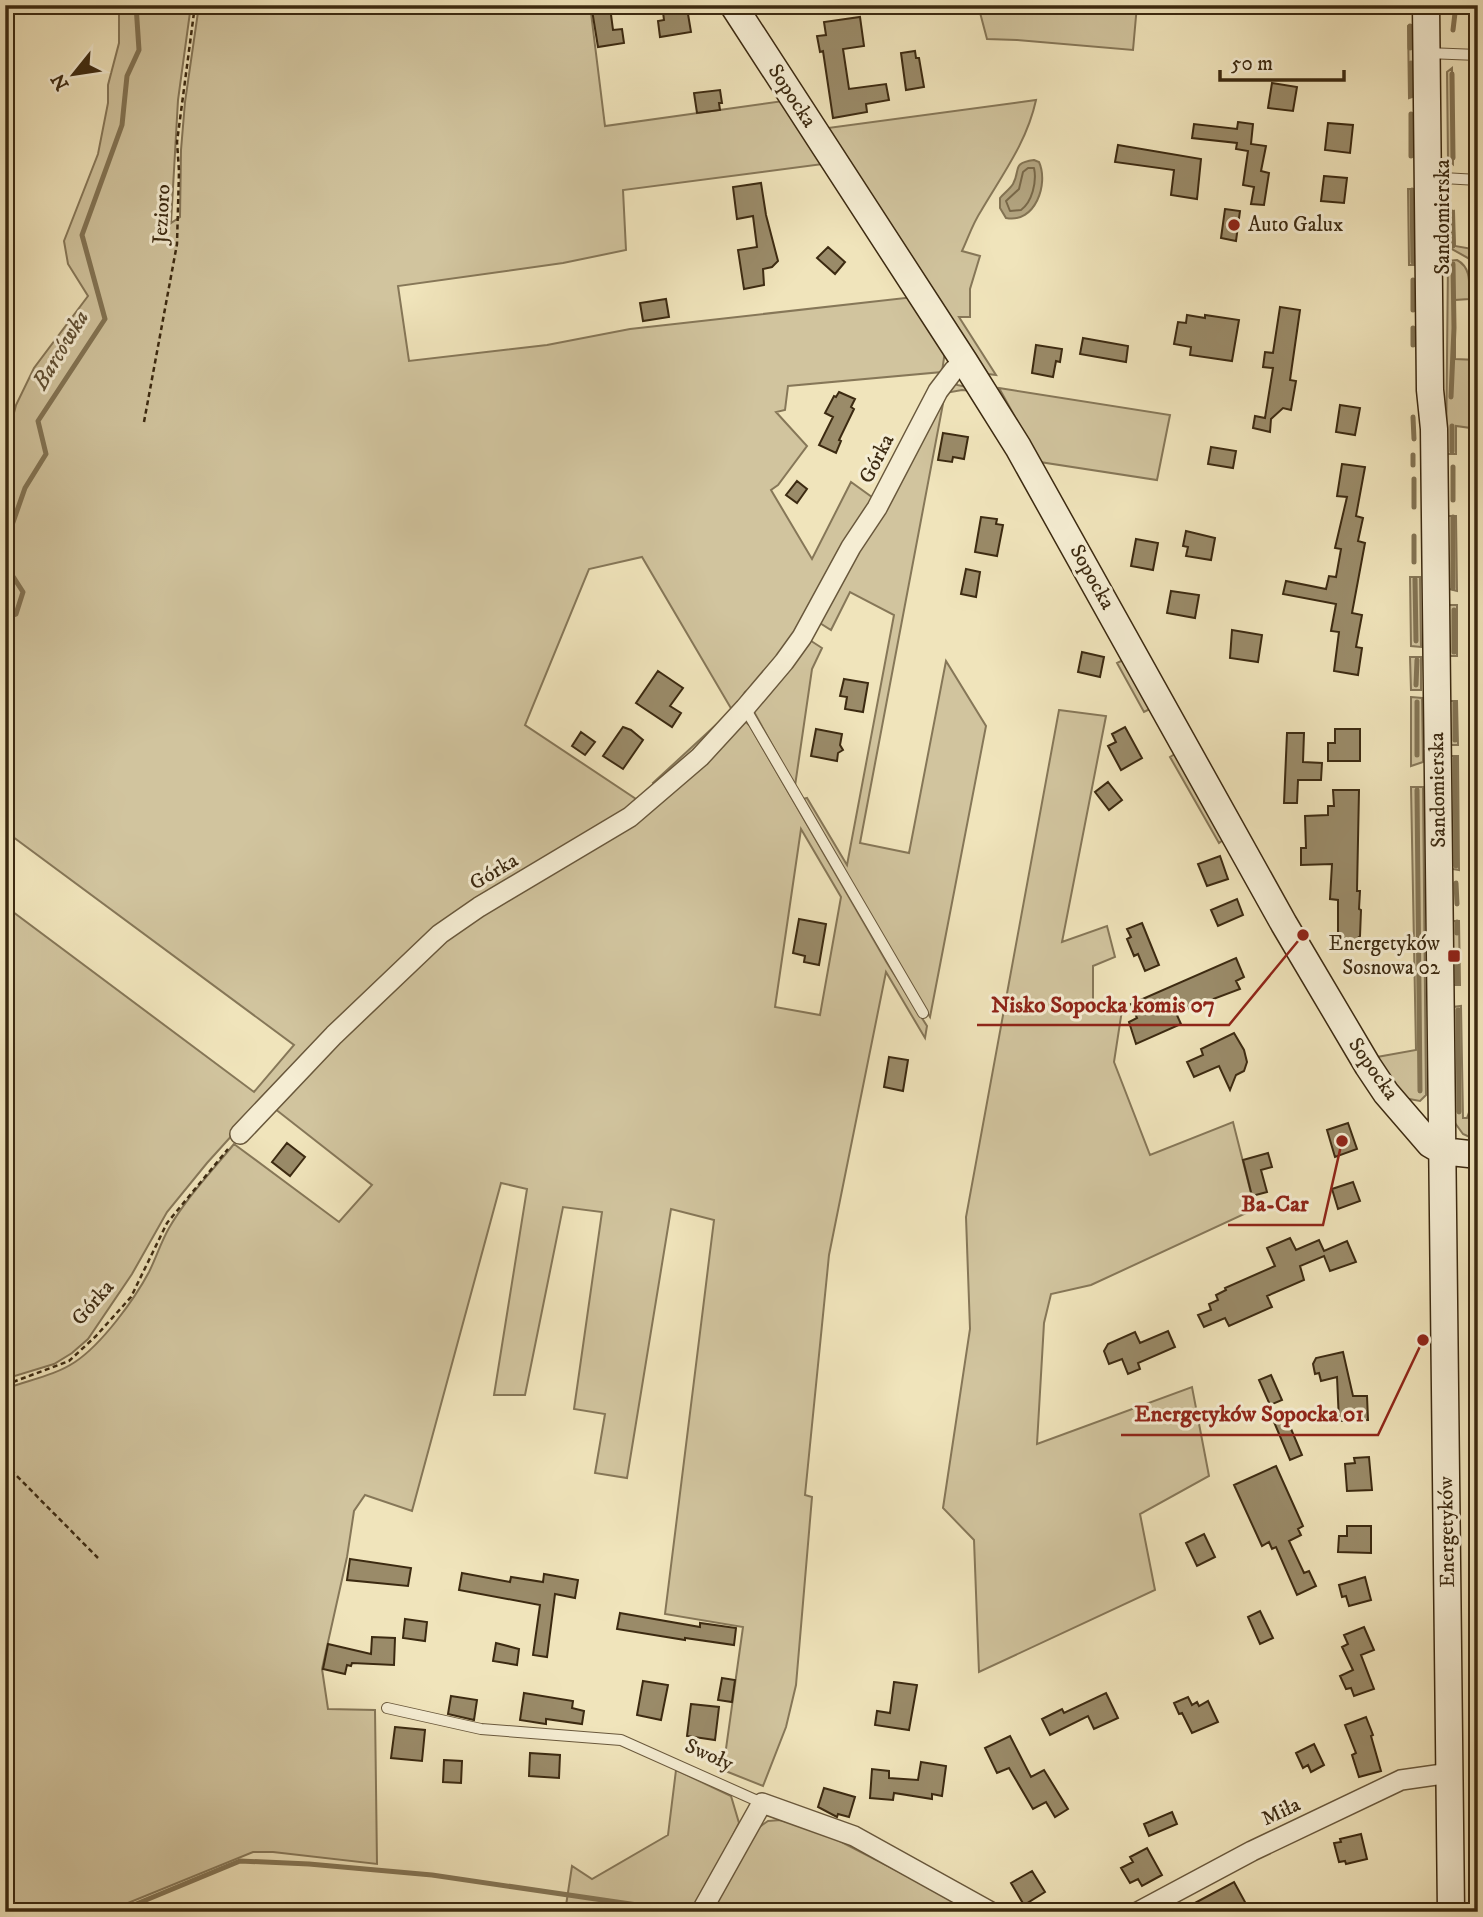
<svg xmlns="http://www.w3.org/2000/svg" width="1483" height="1917" font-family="'IM FELL DW Pica',serif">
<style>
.green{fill:#d1c49e;stroke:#867758;stroke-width:2;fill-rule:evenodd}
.water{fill:#b3a581;stroke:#837454;stroke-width:2}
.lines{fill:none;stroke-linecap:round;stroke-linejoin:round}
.shore{stroke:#786849;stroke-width:2}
.stream{stroke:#837454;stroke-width:5}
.building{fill:#9a8b69;stroke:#3c2a11;stroke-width:2}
.lane-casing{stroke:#69583c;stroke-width:12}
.street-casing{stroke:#69583c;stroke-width:22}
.secondary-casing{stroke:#3c2a11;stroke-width:29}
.path{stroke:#3c2a11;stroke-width:2.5;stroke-dasharray:5 3.5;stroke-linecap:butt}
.lane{stroke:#f5edd3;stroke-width:10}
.street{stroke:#f5edd3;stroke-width:19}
.secondary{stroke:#f5edd3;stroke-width:26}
.poi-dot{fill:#8f2418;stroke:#f5edd3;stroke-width:2.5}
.labels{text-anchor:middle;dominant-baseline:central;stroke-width:6;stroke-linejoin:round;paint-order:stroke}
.street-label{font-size:21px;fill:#3c2a11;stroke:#f5edd3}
.poi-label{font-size:21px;fill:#3c2a11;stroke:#f5edd3;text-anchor:start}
.water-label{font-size:23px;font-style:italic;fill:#604f33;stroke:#f5edd3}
.leader{fill:none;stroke:#8f2418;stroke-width:2.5}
.callout-dot{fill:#8f2418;stroke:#f5edd3;stroke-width:2.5}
.callout-label{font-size:23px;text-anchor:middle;font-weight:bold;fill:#8f2418;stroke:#f5edd3;stroke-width:6;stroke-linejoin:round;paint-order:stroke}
</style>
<rect width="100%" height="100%" fill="#f0e4bb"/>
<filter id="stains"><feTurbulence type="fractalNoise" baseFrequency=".00286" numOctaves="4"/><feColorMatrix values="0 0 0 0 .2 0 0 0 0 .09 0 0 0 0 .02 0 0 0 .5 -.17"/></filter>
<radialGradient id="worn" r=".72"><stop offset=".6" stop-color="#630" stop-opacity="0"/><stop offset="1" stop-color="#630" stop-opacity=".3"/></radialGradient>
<path class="green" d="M119,5H191L178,100L171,223L180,217L181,150L185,102L199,5H479L484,13L538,5H590L605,126L783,101L823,164L623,190L626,250L563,263L398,286L409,361L547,345L630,329L914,297L945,351L942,372L788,386L785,410L776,412L807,446L778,485L771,490L812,559L851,482L876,500L830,575L793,643L765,679L745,692L725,724L658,790L653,783L732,710L642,557L589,569L525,725L642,803L590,838L591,847L652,808L743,719L750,726L887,963L927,1026L925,1038L886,972L829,1255L805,1495L812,1497L796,1685L786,1727L763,1786L723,1770L743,1627L665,1614L714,1220L671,1209L627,1478L595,1473L605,1414L574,1409L602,1212L563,1207L525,1395H494L527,1189L501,1183L412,1511L365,1495L354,1511L347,1557L322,1669L328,1709L375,1710L377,1864L273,1852H253L106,1912H5V1389C28,1380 54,1376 75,1362C102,1344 134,1300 149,1272C156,1258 161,1242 169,1228C187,1197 212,1171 234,1144L339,1222L372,1185L270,1105C342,1030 417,952 505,896L498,890L429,938L292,1069L207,1163L167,1212L132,1274L88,1339L72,1353L54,1364L5,1379V906L254,1092L294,1045L5,831V448L16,405L34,368L88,296L68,264L64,241L98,154L108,103V85L119,43ZM801,829L841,897L820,1015L775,1007Z
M978,5H1137L1133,50L1017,40L987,39Z
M1414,25L1415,96L1409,98L1408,26Z
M1452,68L1453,164L1448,159L1447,72Z
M1036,100C1027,142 1002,175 981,211C973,223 968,238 962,251L980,256L970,289V317H959L996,375L988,374L828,128Z
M1408,189H1415L1416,265H1409Z
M1454,211L1455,246L1478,250V271L1468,258L1448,247L1450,213Z
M1457,260C1472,268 1469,284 1469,299L1455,300V359L1478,360V429L1456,426V454H1446L1448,261Z
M956,382L957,385L967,387L972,391L962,390L945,393L860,843L909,853L946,661L986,726L930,1017L803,799L807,798L847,865L894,615L850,592L831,630L815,620L880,511L942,392L950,383Z
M999,388L1170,415L1157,480L1040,462Z
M1447,516H1456L1457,591L1449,589Z
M1410,577H1420L1421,647L1411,646Z
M1449,605H1457V656H1448Z
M805,637L822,648L812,669L795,786L753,710Z
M1410,657H1421V690H1411Z
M1123,660L1150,709L1144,712L1117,663Z
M1411,697L1422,698L1423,762L1411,766Z
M1449,701H1457L1458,745H1450Z
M1059,710L1106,716L1062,942L1107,926L1115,957L1093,966V1001L1103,1008L1122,1010L1114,1062L1150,1155L1233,1122L1255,1209L1091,1285L1051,1294L1044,1323L1037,1444L1192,1387L1209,1476L1140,1514L1155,1590L979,1672L974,1540L943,1508L970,1329L966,1217Z
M1175,754L1223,840L1219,843L1170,757Z
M1450,756H1458L1459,870L1452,869Z
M1411,787H1423L1426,1095L1420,1101L1404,1098L1377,1057L1416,1050Z
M1452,921H1459L1460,985H1453Z
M1461,1006L1463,1118H1467L1478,1087V1141L1463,1134L1455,1123L1453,1007Z
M676,1770L731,1796L739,1823L695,1912H565L572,1866L592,1879L668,1835Z
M781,1820L828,1835L948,1897L971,1912H710L755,1830L768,1821Z"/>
<path class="water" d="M1034,160L1039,162C1049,184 1035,224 1006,218L1000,208V198C1004,193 1010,189 1013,184C1021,170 1011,163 1034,160Z"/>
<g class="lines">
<path class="shore" d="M1028,168H1034C1037,182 1032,202 1021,210L1010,211L1006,201L1019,189L1023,172Z"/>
<path class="stream" d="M1410,5V6
M1410,26V48
M1453,30L1455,13
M1411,63V95
M1452,74L1453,158
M1411,114V156
M1412,190L1413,262
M1452,212L1453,246
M1413,280V310
M1413,328V345
M1451,397L1454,328L1453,264
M1413,417L1414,439
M1452,426V451
M1413,465V455
M1453,500V467
M1414,507V479
M1453,517V588
M1414,536V562
M5,545L25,488L46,454L38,421L105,319L82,235L122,125L127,76L139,50L136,5
M5,564L23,592L16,614L5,619
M1415,579L1416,641
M1454,610V652
M1416,685L1417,660
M1417,702V755
M1455,703V740
M1455,758L1456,866
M1417,790L1420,1091
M1456,883L1457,904
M1457,933V922
M1457,951V982
M1458,1010L1459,1112
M117,1912L240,1861L309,1864L432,1875L685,1912"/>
</g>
<path class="building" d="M610,7L613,30L622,29L624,43L598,47L592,10Z
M687,8L691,32L660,37L658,21L664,20L663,12Z
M860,17L864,46L843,49L849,89L886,84L889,100L866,104L867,112L833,118L823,51L820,52L817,36L826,35L824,22Z
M915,51L916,58H919L924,87L906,90L901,53Z
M1272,83L1297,87L1293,111L1268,108Z
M720,90L722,103H719L720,110L697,113L694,93Z
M1238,122L1253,124L1251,144L1266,146L1261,171L1269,173L1264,205L1251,204L1254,187L1243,185L1248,151L1236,149L1237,143L1192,138L1194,124L1237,129Z
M1328,123L1353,125L1350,153L1325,150Z
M1118,145L1201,159L1197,199L1171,195L1174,170L1115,162Z
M1324,176L1347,178L1344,203L1321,201Z
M761,183L766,215L778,261L772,267L763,269L764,285L744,289L738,250L757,247L753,216L737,219L733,187Z
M1225,209L1240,211L1236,241L1221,238Z
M828,247L845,262L835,274L817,258Z
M666,299L669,317L643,321L640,303Z
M1280,307L1300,310L1290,380L1296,381L1291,410L1283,408L1271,419L1270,432L1253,428L1255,416L1265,418L1273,368L1263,367L1265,352L1273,353Z
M1187,315L1205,318V315L1239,320L1232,361L1190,355L1191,347L1174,344L1178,322L1186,323Z
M1083,338L1128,346L1126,362L1080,354Z
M1036,345L1062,349L1060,362L1056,361L1053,377L1032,373Z
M839,392L855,399L851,407L854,409L839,440L841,441L836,453L819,445L833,417L825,413L834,396L836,397Z
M1340,405L1360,408L1355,435L1336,432Z
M943,433L968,437L964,459L953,457L952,462L938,460Z
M1211,447L1236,451L1233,468L1208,464Z
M1342,464L1365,467L1356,516L1363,518L1358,541L1365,543L1352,613L1362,615L1356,647L1362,648L1358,675L1334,671L1339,632L1331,631L1336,604L1283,594L1286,581L1326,589L1329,576L1336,577L1341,549L1335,548L1347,497L1337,496Z
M797,481L807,489L797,503L786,495Z
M981,517L997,519L996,524L1003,525L997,556L975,552Z
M1186,531L1215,538L1211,560L1186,556L1188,547L1183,546Z
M1136,539L1158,543L1153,570L1131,566Z
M966,569L980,572L976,597L961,594Z
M1171,591L1199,595L1195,618L1167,613Z
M1232,630L1262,635L1258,662L1230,658Z
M1082,652L1104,657L1100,677L1078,672Z
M658,671L683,688L670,706L681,713L672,727L636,703Z
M844,679L868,683L863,712L845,709L847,697L840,696Z
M623,727L631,730L643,740L623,769L603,756Z
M1125,727L1142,758L1121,770L1108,746L1116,742L1112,734Z
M816,729L842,734L840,745L843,750L838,753L837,761L811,756Z
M1335,729H1360V761H1328V743H1335Z
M581,732L595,742L585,755L572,746Z
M1287,733H1304L1303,762L1322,763L1321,780H1298L1297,803H1284Z
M1108,782L1122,800L1109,810L1095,792Z
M1333,790H1359L1357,891H1360L1359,909L1361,910L1360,936L1354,941H1347L1338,932V900L1330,899L1332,864L1301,865V848H1306L1305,816L1328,815V806H1334Z
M1220,856L1228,879L1207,886L1198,864Z
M1237,899L1243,915L1218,926L1211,910Z
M799,919L826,924L819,965L804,962L805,956L793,953Z
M1142,923L1159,965L1145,971L1138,954L1134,956L1127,939L1131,937L1127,929Z
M1236,958L1244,977L1236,981L1240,989L1176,1013L1181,1024L1136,1044L1129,1022L1137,1018L1131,1004Z
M1234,1033L1244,1050L1247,1062L1244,1071L1236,1075L1230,1090L1219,1066L1194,1077L1187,1062L1203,1055L1201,1049Z
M889,1057L908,1060L903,1091L884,1087Z
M1348,1123L1357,1149L1335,1157L1327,1130Z
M287,1143L305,1157L290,1176L272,1162Z
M1268,1153L1272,1167L1261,1170L1267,1192L1252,1196L1243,1160Z
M1353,1182L1360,1201L1338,1209L1332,1189Z
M1290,1238L1296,1250L1319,1240L1324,1251L1347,1241L1356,1262L1330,1271L1324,1256L1300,1266L1304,1280L1267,1296L1272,1307L1229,1326L1225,1318L1204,1327L1198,1315L1211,1310L1209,1304L1218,1300L1216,1295L1226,1290L1225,1288L1275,1266L1267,1248Z
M1168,1331L1175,1347L1138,1363L1140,1369L1128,1374L1122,1359L1109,1364L1104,1351L1108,1344L1135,1332L1140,1343Z
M1343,1352L1353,1396H1367L1368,1420L1339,1421L1337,1377L1321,1381L1319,1373L1315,1374L1313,1364L1316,1358Z
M1271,1375L1282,1400L1270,1405L1259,1380Z
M1286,1417L1302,1455L1290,1460L1274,1422Z
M1369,1457L1372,1490L1347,1491L1345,1464L1355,1463L1354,1458Z
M1276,1466L1303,1526L1298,1529L1301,1535L1289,1541L1304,1573L1309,1571L1316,1586L1297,1595L1276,1547L1272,1549L1269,1542L1262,1546L1234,1485Z
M1347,1526H1371V1553L1338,1552L1339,1536H1347Z
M1204,1534L1215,1557L1197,1566L1186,1543Z
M350,1559L411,1568L408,1586L347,1580Z
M462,1573L510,1582L511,1577L543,1582L544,1574L578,1580L575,1598L555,1594L547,1657L533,1655L540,1605L459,1590Z
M1365,1577L1371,1600L1349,1606L1346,1596L1342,1597L1339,1585Z
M1260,1611L1273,1638L1260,1644L1248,1617Z
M620,1613L700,1627V1623L736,1628L734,1645L685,1638V1640L617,1629Z
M405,1619L427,1622L425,1641L403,1638Z
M1364,1627L1374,1650L1361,1655L1374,1689L1354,1696L1351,1688L1346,1689L1340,1676L1353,1670L1342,1647L1348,1644L1344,1635Z
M372,1637L395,1638L394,1665L352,1663L351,1666L347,1665L345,1674L323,1669L328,1644L371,1654Z
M496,1643L519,1649L517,1665L493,1661Z
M722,1678L735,1680L732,1702L718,1700Z
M643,1681L668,1685L661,1720L637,1715Z
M894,1682L917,1685L909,1730L875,1725L877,1711L890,1713Z
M524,1693L573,1701L572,1708L584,1711L582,1724L546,1719V1724L520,1720Z
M1106,1693L1118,1718L1094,1729L1088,1716L1050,1735L1042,1719L1062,1709L1064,1713Z
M451,1696L477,1700L474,1720L448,1714Z
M1188,1697L1192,1705L1197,1702L1199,1706L1208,1701L1218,1722L1192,1733L1182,1713L1179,1714L1174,1703Z
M691,1704L719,1707L715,1740L687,1736Z
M1366,1717L1373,1735L1371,1736L1381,1771L1359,1777L1352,1755L1356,1753L1345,1725Z
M395,1727L425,1730L422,1761L391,1758Z
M1010,1736L1031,1777L1044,1770L1068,1809L1055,1817L1046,1802L1033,1809L1009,1768L997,1773L985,1748Z
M1314,1744L1324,1765L1311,1772L1308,1765L1303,1768L1296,1753Z
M530,1753L560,1755L559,1778L529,1776Z
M444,1760L462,1761L461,1783L443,1782Z
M921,1762L946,1766L942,1796L932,1794V1799L894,1793L893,1800L870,1798L872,1769L889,1771V1778L918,1780Z
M824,1788L855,1797L849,1817L838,1814L837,1817L818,1807Z
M1172,1812L1177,1824L1149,1836L1144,1824Z
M1361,1834L1367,1859L1346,1864L1345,1861L1339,1862L1334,1843L1341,1842L1340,1839Z
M1147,1848L1162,1875L1142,1886L1138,1879L1130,1883L1121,1868L1133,1862L1130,1857Z
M1032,1871L1045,1892L1024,1905L1011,1883Z
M1234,1882L1245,1902L1226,1912H1178Z"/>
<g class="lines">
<defs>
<path id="lane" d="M1427,53L1478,55
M1435,168L1443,178L1478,180
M745,708L923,1013
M387,1708L481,1729L621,1740L762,1803"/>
<path id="street" d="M240,1134L334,1035L440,934L479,907L630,817L700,757L745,708L784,662L802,637L851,547L877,508L938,391L954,370L964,361
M701,1912L762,1803L854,1836L991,1912
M1138,1912L1252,1851L1401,1780L1450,1773"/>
<path id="secondary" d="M733,5L964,361L1018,447L1284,924L1368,1066L1386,1093L1430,1144L1442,1151L1478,1155
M1426,5L1430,390L1434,429L1451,1912"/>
</defs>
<use href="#lane" class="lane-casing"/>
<use href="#street" class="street-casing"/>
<use href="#secondary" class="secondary-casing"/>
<path class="path" d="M144,422L177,244L179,171L177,142L195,5
M5,1385L69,1361L96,1336L131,1297L167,1223L228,1149
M5,1464L98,1558"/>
<use href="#lane" class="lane"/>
<use href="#street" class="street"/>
<use href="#secondary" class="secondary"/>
</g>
<g class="poi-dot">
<circle cx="1234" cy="225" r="7"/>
<rect x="1447" y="949" width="14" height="14" rx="3.5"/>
</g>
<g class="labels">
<g class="street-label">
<text transform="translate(792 96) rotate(57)">Sopocka</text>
<text transform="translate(162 214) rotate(-87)">Jezioro</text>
<text transform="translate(1443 217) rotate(-90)">Sandomierska</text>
<text transform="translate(877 459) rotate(-63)">Górka</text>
<text transform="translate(1092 577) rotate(61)">Sopocka</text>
<text transform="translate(1438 790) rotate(-91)">Sandomierska</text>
<text transform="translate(494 872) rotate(-31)">Górka</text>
<text transform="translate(1373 1069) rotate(55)">Sopocka</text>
<text transform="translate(93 1303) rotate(-49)">Górka</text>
<text transform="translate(1447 1532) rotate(-91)">Energetyków</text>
<text transform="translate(709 1755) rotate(24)">Swoły</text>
<text transform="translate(1281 1812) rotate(-25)">Miła</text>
</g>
<g class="poi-label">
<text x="1248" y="225">Auto Galux</text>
<text x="1440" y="944" text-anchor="end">Energetyków<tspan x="1440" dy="24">Sosnowa 02</tspan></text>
</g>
<g class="water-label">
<text transform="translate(61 350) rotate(-59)">Barcówka</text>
</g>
</g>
<path class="leader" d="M1303 935L1229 1025H977M1342 1141L1323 1225H1228M1423 1340L1378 1435H1121"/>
<g class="callout-dot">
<circle cx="1303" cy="935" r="7"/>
<circle cx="1342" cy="1141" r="7"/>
<circle cx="1423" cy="1340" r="7"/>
</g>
<g class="callout-label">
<text x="1103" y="1012">Nisko Sopocka komis 07</text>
<text x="1275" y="1211">Ba-Car</text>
<text x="1249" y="1421">Energetyków Sopocka 01</text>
</g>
<rect width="1483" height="1917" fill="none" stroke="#f0e4bb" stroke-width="28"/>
<rect x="7" y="7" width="1469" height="1903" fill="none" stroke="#3c2a11" stroke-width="3.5"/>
<rect x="14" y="14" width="1455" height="1889" fill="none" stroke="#3c2a11" stroke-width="2"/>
<g transform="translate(74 74) rotate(240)" stroke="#f5edd3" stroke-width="5" paint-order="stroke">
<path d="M0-5L12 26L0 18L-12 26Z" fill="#3c2a11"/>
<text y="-10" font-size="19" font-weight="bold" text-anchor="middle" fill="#3c2a11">N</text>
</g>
<path d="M1220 70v10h124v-10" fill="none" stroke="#3c2a11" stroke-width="3.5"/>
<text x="1231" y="70" font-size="21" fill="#3c2a11" stroke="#f5edd3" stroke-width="5" paint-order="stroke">50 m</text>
<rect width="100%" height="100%" filter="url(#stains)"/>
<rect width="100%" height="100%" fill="url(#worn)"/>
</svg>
